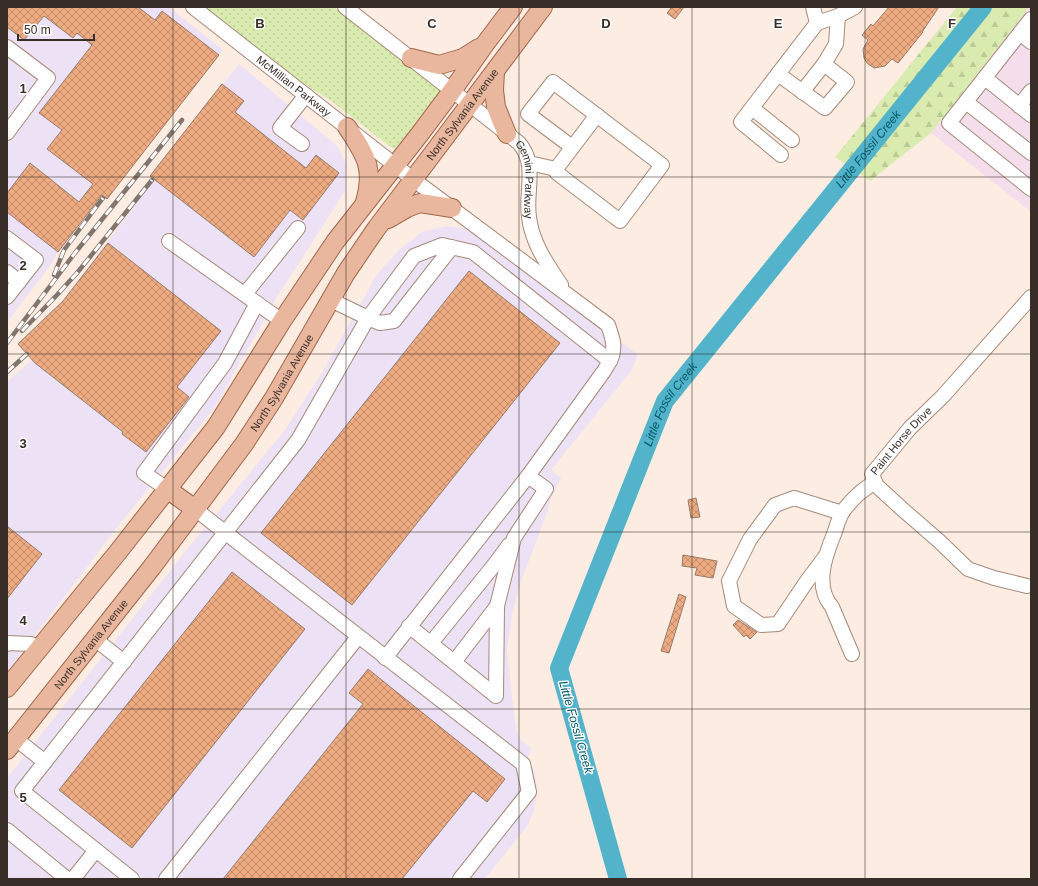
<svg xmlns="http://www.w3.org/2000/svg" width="1038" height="886" font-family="Arial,sans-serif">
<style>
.commercial{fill:#f4deec}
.industrial{fill:#ece1f5}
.green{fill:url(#green-dots)}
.forest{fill:url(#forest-firs)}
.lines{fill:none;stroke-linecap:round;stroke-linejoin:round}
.river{stroke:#52b3ca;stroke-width:18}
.building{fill:url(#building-cross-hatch);stroke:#967c6c}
.minor-casing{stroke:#a58a7a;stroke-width:16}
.major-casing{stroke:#a1674a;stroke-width:20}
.minor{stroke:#fff;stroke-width:14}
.major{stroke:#e9b69e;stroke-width:18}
.rail-casing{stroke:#82756d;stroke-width:4.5}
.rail{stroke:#fdfdfd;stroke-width:3;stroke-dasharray:9;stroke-linecap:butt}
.grid{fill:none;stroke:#382d27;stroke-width:1;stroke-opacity:0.55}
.labels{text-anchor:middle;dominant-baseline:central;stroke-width:3;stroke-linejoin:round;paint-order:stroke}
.street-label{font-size:11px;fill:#382d27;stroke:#fdfdfd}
.water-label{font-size:12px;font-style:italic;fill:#005868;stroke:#fdfdfd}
.grid-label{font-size:13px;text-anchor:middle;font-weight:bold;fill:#382d27;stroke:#fdfdfd;stroke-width:3;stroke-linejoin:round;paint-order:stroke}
</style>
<defs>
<pattern id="green-dots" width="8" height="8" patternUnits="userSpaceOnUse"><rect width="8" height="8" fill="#daebb0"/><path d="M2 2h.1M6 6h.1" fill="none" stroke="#bcca97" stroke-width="1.8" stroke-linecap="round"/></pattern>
<pattern id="forest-firs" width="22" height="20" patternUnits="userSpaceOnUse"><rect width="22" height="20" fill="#daebb0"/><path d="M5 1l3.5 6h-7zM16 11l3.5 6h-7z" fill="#bcca97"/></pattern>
<pattern id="building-cross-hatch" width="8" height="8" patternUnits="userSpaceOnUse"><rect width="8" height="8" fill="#eeab82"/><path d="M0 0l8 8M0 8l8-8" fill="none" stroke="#c28c6a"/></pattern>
</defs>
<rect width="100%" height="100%" fill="#fdece1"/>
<path class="commercial" d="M1029,7H1031V212L931,133Z"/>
<path class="industrial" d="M7,7H169L223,50L107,199L101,194L95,204L58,252L49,267L7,322Z
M239,64L338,147L346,164L345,191L275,300L215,407L122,521L7,672V382L32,360L18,344L63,301L154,180L150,176Z
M446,226L473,230L484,238L638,355L631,371L551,470L561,478L551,498L545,518L520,584L512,615L507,650L512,697L516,729L520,739L531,748L530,754L527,757L535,773L537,790L534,810L528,825L485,879H7V778L185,552L285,430L323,371L376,276L399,250L422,232Z"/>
<path class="green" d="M201,7H334L438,88L440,92L395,149L389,146L330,100L293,77Z"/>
<path class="forest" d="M957,7H1029L931,133L870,181L835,157Z"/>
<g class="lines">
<path class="river" id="s1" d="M618,879L559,668L665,401L983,7"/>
</g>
<path class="building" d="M7,7H138L155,20L162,11L219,55L107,199L102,195L58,252L7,212V193L30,163L79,202L93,184L47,149L62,130L39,113L92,45L77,33L73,38L44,16L24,40L7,27Z
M672,7H684L675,19L667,13Z
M889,7H939L922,32H923L898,63L892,59L885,66L874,68L867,63L864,58L863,49L868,40L862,35L871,24L873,26Z
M222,84L244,101L235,112L306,168L316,155L339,173L303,220L290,210L254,257L150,176Z
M108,243L221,331L177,387L189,397L146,452L122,434L123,432L35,363L18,344L63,301Z
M469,271L560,343L352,605L261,533Z
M696,498L700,517L691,518L688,500Z
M7,526L42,554L7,599Z
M683,555L717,561L713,578L695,575L697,568L682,566Z
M232,572L305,629L132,848L59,790Z
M679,594L686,597L669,653L661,651Z
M738,620L756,632H757L750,639L746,635L744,637L733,625Z
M368,669L505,779L487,802L473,791L402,879H223L363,704L349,693Z"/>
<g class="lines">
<defs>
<g id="minor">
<path id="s2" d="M193,7L414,180L608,325C613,339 616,348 610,361"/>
<path id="s3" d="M345,7L519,143C538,165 525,191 529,217C532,243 547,264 561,285"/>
<path d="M813,7L817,23"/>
<path d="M1031,19L949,123L1031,189"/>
<path d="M1020,33L1031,42"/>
<path d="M7,47L48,78L7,133"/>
<path d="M778,74L825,108L847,82L824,64"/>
<path d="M985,78L1031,115"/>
<path d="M802,92L824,64L836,44L838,16"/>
<path d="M966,102L1031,153"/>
<path d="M1019,106L1031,91"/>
<path d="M752,108L792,140"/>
<path d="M302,144L280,128L306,95"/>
<path d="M781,155L741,122L817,23L838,16L855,7"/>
<path d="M529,163L556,169L597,115"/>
<path d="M556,169L557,173L620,221L662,165L553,82L528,114L572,147"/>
<path d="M7,238L36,260L7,297"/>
<path d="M169,241L282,321"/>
<path d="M7,272L19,282"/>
<path d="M245,294L298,228"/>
<path d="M167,489L144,473L225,363L257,303"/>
<path d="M195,509L523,764L529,792L460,879"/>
<path d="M825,557L807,581L778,624L761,625L734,606L729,581L750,539L775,505L794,498L842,513"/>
<path id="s4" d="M1027,586L994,578L968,569L939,541L901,508L876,485L872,474L910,428L943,396L1031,297"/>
<path d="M409,626L496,696L497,606L514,538L546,489L528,476"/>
<path d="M95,639L124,662"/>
<path d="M431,643L495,564L509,545"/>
<path d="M7,644L8,643L31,644L39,648"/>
<path d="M852,654L832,607C814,586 825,556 834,534C837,526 839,517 843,511C854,497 861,491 875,482"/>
<path d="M385,658L528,476L604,371L610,361L473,252L442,245L414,256L368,318L380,323L394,321L452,247"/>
<path d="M454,662L497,606"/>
<path d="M16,739L45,762"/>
<path d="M7,830L67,879"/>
<path d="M73,879L96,850"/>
<path d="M132,879L22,791L298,440L368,318L331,300"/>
<path d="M166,879L358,637"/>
</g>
<g id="major">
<path d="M411,58L439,65L463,58L479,48"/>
<path d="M495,72L494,90L496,107L507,134"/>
<path d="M347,127C365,155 375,167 365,202"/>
<path d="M388,219L407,208L420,203L452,208"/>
<path d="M167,489L195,509"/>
<path d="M7,688L118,552L216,427L282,321L335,242L419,135L452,91L485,44L513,7"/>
<path id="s5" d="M7,750L152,567L244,444L274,398L346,273L376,229L543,7"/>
</g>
</defs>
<use href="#minor" class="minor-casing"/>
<use href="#major" class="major-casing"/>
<use href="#minor" class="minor"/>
<use href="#major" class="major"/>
<defs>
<path id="rail" d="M54,275L64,250L103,198
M22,331L56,296L77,273L152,180
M7,343L75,253L182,120
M7,372L27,354"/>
</defs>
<use href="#rail" class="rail-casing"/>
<use href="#rail" class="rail"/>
</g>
<path class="grid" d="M173,7V879M346,7V879M519,7V879M692,7V879M865,7V879M7,177H1031M7,354H1031M7,532H1031M7,709H1031"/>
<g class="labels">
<g class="street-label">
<text stroke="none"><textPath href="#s2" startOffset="128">McMillian Parkway</textPath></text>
<text stroke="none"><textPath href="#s5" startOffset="783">North Sylvania Avenue</textPath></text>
<text stroke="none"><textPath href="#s3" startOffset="259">Gemini Parkway</textPath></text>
<text stroke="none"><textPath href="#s5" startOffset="459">North Sylvania Avenue</textPath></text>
<text stroke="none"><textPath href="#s4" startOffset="242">Paint Horse Drive</textPath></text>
<text stroke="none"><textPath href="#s5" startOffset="135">North Sylvania Avenue</textPath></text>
</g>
<g class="water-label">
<text stroke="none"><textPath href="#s1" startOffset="830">Little Fossil Creek</textPath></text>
<text stroke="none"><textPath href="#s1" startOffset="506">Little Fossil Creek</textPath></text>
<text transform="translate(576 727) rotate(74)">Little Fossil Creek</text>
</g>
</g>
<g class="grid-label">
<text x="260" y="28">B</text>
<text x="432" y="28">C</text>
<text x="606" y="28">D</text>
<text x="778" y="28">E</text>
<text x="952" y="28">F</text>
<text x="23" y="93">1</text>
<text x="23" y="270">2</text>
<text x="23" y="448">3</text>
<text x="23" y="625">4</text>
<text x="23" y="802">5</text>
</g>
<rect width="1038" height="886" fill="none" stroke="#382d27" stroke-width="16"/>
<path d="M18 34v6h76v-6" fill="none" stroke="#382d27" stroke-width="2"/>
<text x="24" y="34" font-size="12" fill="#382d27" stroke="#fdfdfd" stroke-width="3" paint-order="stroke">50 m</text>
</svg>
